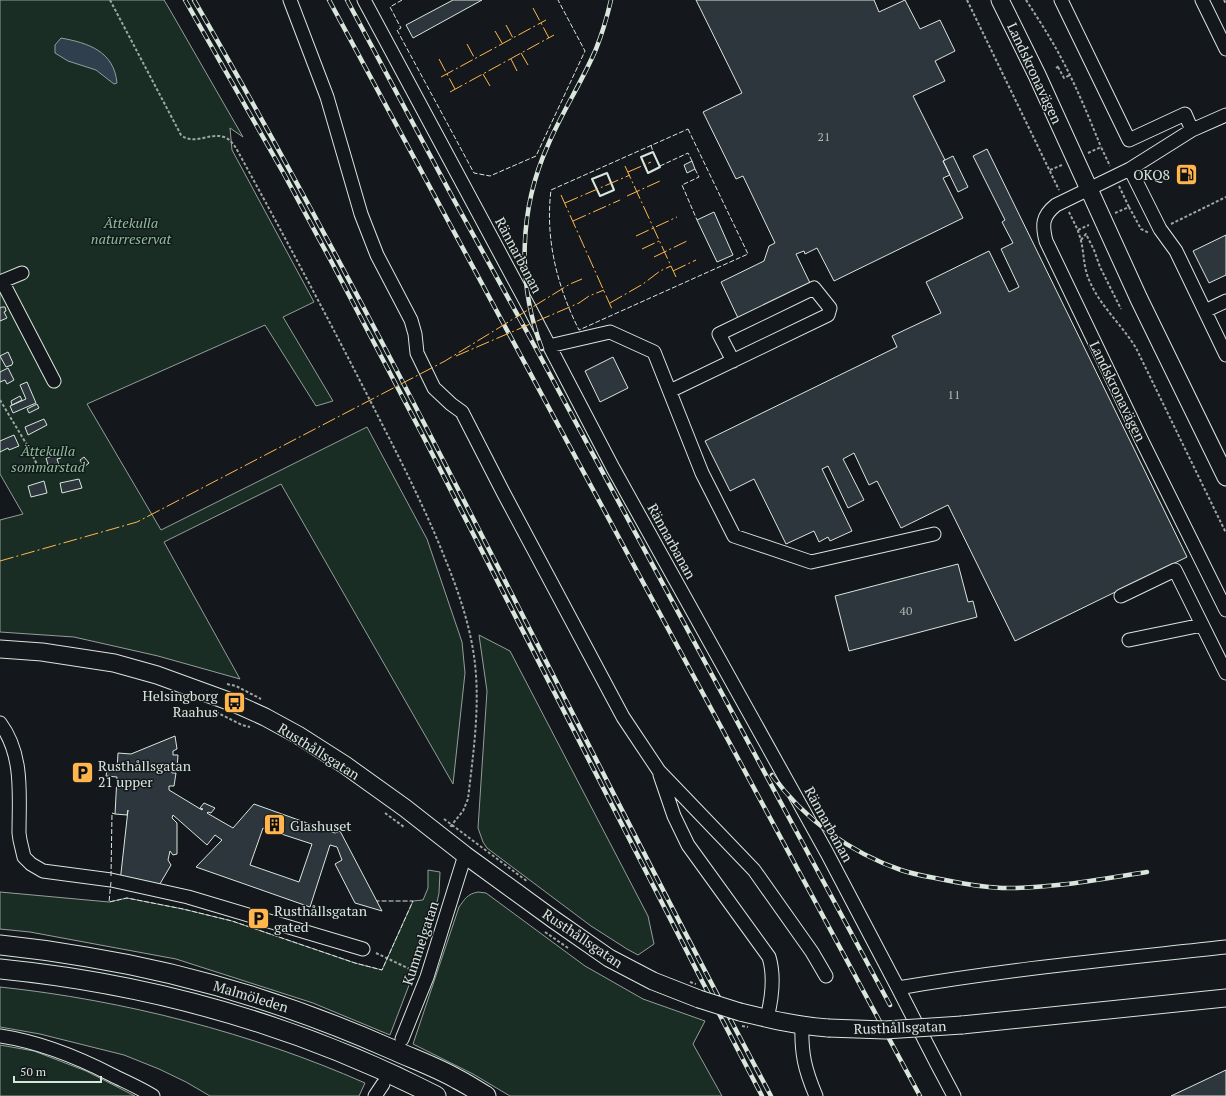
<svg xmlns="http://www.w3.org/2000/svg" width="1226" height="1096" font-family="'PT Serif',serif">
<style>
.green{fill:#1a2d24;stroke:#939e99}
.water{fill:#2f3f4d;stroke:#939e99}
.building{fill:#2c363c;stroke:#d8e6dc;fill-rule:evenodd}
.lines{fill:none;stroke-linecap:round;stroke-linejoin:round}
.minor-casing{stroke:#d8e6dc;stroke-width:15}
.major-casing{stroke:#d8e6dc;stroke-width:19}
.highway-casing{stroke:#d8e6dc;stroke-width:21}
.path{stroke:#9da8a2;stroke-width:2;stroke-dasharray:3 2;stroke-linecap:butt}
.minor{stroke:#14181c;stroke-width:13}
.major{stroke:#14181c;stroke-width:17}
.highway{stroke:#14181c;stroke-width:19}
.rail-casing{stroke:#d8e6dc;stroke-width:4.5}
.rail{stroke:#14181c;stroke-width:3;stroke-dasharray:9;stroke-linecap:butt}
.major-bridge-casing{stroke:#d8e6dc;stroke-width:19;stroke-linecap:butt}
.path-bridge{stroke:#9da8a2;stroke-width:2;stroke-dasharray:3 2;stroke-linecap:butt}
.major-bridge{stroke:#14181c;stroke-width:17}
.fence{stroke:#d8e6dc;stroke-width:1;stroke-dasharray:5 2;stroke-linecap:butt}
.wall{stroke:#d8e6dc;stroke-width:2}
.power{stroke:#ffb74d;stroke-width:1;stroke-dasharray:14 3 2 3;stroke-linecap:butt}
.labels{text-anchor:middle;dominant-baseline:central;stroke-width:3;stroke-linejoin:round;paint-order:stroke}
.number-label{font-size:12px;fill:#adbab4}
.street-label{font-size:14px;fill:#d8e6dc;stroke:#14181c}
.poi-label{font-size:14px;fill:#d8e6dc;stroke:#14181c;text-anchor:start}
.park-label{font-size:14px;font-style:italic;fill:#8ac095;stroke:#14181c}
</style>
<rect width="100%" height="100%" fill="#14181c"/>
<path class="green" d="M0,0H164L170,10L243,137L230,128L232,150L314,302L283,317L333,401L316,406L265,325L87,404L161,530L367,427L427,539L462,642L465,673L453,784L281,484L164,542L240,679L158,656L74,637L0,632V520L23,514L0,474Z
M479,635L510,651L648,916L654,944L638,955L627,949L591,926L487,848L483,842L478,828L487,691Z
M428,870L440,872L439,893L432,925L390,1035L313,1003L176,959L30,932L0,929V892L109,902L127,898L183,909L232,921L355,963L382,970L413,901L423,900L428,888Z
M478,892L486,893L585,966L643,999L705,1021L693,1044L722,1096H510L473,1074L413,1044L459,907C465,899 467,894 478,892Z
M0,987C123,1000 252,1033 365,1083L359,1096H210L186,1082L159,1069L124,1055L40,1034L0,1027Z
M0,1045L34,1051L86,1071L135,1096H0Z"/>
<path class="water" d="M61,38C88,43 114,51 117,83L114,84L96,70L68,61L55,53V45Z"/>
<path class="building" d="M453,0H482L413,38L406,25Z
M696,0H874L879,12L905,0L920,29L940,20L955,51L935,61L945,81L913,96L945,160L943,161L950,175L943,178L963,218L834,281L817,248L805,254L804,251L796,254L810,283L738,318L721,282L764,261L769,246L775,243L743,176L736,179L703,112L742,93Z
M987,149L1187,557L1015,641L948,505L901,528L877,481L869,485L854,453L843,459L864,500L848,508L828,466L822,469L852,531L830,541L828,537L819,542L814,531L786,544L754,479L730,491L705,441L897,347L892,336L941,313L926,282L989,251L1009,292L1019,287L1001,249L1013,243L1002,222L1005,220L973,156Z
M953,156L968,187L958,192L943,161Z
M692,161L695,169L687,173L684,165Z
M714,212L733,255L717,262L697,220Z
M1226,235V275L1209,283L1193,251Z
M2,307H5L6,311L4,312L7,318L0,321V308Z
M8,352L13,363L12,364V365L6,367L0,356Z
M613,357L628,388L600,402L585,371Z
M8,368L14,380L7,384L5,380L0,382V372Z
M27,382L36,403L13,413L10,406L26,399L20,385Z
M20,396L22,400L12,405L11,401Z
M37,404L39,408L29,413L27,409Z
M44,419L47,425L28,435L25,427Z
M14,435L19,446L9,450L8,448L0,452V441Z
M60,454L61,458L57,459L59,465L49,468L46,458Z
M84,457L89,463L84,467L80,460Z
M79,479L82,488L62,493L60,483Z
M44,481L47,493L31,497L28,486Z
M958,564L968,602L973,601L977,617L849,651L835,596Z
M175,736L177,749L173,751V755H178L177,768L172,769V773H176L174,786H169V790L202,810L203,809L200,808L204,803L215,808L211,813L208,812L207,813L233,828L254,804L335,833L340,831L382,911L355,903L335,864L342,860L337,847L330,845L310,907L196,867L222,840L215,835L207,845L173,815L172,818L177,823V854L173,855L170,851L168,860L171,865L154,894L120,882L128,810L127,815L115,814L117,777L106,776L107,770L117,771L118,753L131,754ZM263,828L312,844L299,882L250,865Z
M1226,1070V1096H1171Z"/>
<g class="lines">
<defs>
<path id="minor" d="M290,0L327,97L361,214L377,255L411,320L415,334L417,353L434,388L451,404L462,412L503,492L623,717L659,771L754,870L812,952L826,976
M364,0L531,311L613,468L827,853L898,988L936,1062L954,1096
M1061,0L1129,140L1185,114L1192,130
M1202,0L1226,49
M1226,115L1192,130L1130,169L1056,205C1042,216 1042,225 1046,241L1142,441L1226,610
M1130,169L1160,229L1176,251L1226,355
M2,281L54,381
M0,282L22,273
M1205,311L1226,301
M549,346L610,332L654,352L702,473L734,536L811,562L934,534
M670,391L828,315L830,308L814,288L719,334L733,361
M1121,596L1175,570L1226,673
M1129,640L1202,625
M0,723C24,755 19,796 19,833L20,840L24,857L31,864L43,871L111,880L188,897L363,949
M660,775L674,816L688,845L769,957C775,977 772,998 767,1018
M898,988C1007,969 1117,959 1226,947
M802,1025C801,1054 805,1070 816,1096
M0,1036C40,1042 77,1057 112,1075C126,1082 140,1088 153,1096
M402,1039L427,977L465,855
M375,1096L383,1084"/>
<path id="major" d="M1000,0L1037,75L1139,299L1226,477
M0,649L42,652L114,663L157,675L234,703L265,717L298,735L345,765L405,808L465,855L553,919L609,958L653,981L699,999
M740,1012C769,1019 798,1026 828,1028
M962,1025L1226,998"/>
<path id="highway" d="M0,945C29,948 58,952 87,957C192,974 294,1006 391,1049C413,1059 436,1067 457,1079C467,1084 476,1090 486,1096
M0,969C151,984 300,1026 436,1096"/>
</defs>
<use href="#minor" class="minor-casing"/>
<use href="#major" class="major-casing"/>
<use href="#highway" class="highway-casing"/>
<path class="path" d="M110,0L181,135C194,146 210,132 224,137C230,139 233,144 236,148C286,239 335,331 382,424C404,467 426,511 444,556C458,590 471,627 475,664C480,709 473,755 468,799L463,811L450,827
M967,0L1059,190
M1026,0C1037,17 1048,34 1058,52C1075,83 1088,115 1101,147
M1224,0L1226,4
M1058,67L1064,78L1070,75
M1056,68L1059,66
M1088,153L1101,147L1110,166
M1050,170L1062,165
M1119,186L1129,207
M1069,212C1072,219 1077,227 1079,234C1085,251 1082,265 1090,282C1101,307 1122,325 1136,348L1226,533
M1115,213L1129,207L1141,229L1149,233
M1171,224L1226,197
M1078,230L1089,225
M1081,240L1086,234L1094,250L1100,267L1121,309
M0,400L30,450L41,473
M227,684L236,686L261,699
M216,712L242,725L250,727
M385,813L404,827
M444,819L528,882
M545,932L568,948
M376,953L416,972"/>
<use href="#minor" class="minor"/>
<use href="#major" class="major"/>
<use href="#highway" class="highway"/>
<defs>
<path id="rail" d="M185,0L284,174L331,261L422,434L702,981L762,1096
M194,0C401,357 576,732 771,1096
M329,0L920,1096
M347,0L454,200L527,332L890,1005
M542,349C517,283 519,209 548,145C562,112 582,82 596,49C602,34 607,17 611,0
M772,775C804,819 849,852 901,870C915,875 931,877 945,880C964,884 983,887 1002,888C1049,889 1101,879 1147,872"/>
</defs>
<use href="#rail" class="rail-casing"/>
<use href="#rail" class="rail"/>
<defs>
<path id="major-bridge" d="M699,999L740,1012
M828,1028L885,1030L962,1025"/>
</defs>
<use href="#major-bridge" class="major-bridge-casing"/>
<path class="path-bridge" d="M690,982L696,984
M742,1026L748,1027"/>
<use href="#major-bridge" class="major-bridge"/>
<path class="fence" d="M402,0L390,7L401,28L397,30L474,173L490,176L536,156L585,51L558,0
M688,129L748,254L579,330C557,286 545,239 551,190Z
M651,145L653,152
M660,166L688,153L692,161
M695,169L699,177L682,185L697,220
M111,876L112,813L115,814
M111,882L109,902L127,898L183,909L232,921L355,963L382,970L413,901H377"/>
<path class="wall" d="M653,152L660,167L648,173L641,157Z
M607,173L614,190L600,196L592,179Z"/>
<path class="power" d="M533,8L549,38
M506,25L513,38
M495,31L502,43
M467,44L475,59
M521,53L528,65
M439,59L455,89
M511,59L517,71
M483,74L490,86
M441,77L546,20
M450,92L554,35
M625,166L676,277
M628,172L651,162
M561,195L612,309
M627,196L660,181
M565,203L630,175
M573,221L620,200
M636,236L677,217
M642,249L659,241
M654,257L687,241
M673,271L696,260
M610,303L643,284L660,271L671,266
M456,356L579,303L589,296L604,290
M0,561L137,522L445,361L570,284L582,279"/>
</g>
<defs>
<symbol id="fuel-square" viewBox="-11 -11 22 22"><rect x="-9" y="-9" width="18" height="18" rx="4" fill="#ffb74d" stroke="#14181c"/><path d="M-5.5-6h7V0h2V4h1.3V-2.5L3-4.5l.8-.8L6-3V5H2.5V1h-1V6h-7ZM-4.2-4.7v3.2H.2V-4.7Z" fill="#111"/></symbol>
<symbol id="bus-square" viewBox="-11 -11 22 22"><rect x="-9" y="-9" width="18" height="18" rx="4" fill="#ffb74d" stroke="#14181c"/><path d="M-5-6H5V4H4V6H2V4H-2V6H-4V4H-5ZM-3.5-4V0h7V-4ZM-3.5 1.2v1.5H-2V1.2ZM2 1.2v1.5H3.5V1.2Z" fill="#111"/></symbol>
<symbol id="parking-square" viewBox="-11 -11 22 22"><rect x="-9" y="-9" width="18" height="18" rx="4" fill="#ffb74d" stroke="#14181c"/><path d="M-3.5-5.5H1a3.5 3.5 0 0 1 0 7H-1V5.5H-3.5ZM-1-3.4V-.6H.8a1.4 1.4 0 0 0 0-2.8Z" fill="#111"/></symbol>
<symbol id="building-square" viewBox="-11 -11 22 22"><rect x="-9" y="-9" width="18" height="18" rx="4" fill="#ffb74d" stroke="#14181c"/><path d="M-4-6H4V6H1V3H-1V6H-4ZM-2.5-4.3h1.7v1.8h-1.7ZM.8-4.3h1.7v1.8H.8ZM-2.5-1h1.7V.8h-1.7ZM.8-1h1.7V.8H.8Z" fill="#111"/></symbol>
</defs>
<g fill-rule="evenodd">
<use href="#fuel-square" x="1174" y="162" width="25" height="25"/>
<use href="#bus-square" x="222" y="690" width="25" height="25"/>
<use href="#parking-square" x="70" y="760" width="25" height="25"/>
<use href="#building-square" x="262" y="812" width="25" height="25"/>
<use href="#parking-square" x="246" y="906" width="25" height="25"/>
</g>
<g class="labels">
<g class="number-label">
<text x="824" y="136">21</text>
<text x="954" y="394">11</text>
<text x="906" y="610">40</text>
</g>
<g class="street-label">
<text transform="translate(1035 73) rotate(65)">Landskronavägen</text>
<text transform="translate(519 255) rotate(62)">Rännarbanan</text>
<text transform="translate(1118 391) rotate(64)">Landskronavägen</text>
<text transform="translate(672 541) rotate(61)">Rännarbanan</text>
<text transform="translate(319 751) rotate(32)">Rusthållsgatan</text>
<text transform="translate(829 824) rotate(61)">Rännarbanan</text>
<text transform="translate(583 938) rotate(34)">Rusthållsgatan</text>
<text transform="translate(420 943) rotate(-72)">Kummelgatan</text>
<text transform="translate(251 996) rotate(17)">Malmöleden</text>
<text transform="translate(900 1027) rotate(-2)">Rusthållsgatan</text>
</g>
<g class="poi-label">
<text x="1170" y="174" text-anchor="end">OKQ8</text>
<text x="218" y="695" text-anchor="end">Helsingborg<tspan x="218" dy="16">Raahus</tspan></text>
<text x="98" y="765">Rusthållsgatan<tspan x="98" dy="16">21 upper</tspan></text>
<text x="290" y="825">Glashuset</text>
<text x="274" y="910">Rusthållsgatan<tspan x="274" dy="16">gated</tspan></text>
</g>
<g class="park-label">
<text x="131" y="222">Ättekulla<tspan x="131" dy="16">naturreservat</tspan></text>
<text x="48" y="450">Ättekulla<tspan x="48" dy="16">sommarstad</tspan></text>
</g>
</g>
<path d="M14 1076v6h87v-6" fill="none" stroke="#d8e6dc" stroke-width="2"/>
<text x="20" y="1076" font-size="12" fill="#d8e6dc" stroke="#14181c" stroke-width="3" paint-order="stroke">50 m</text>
</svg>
